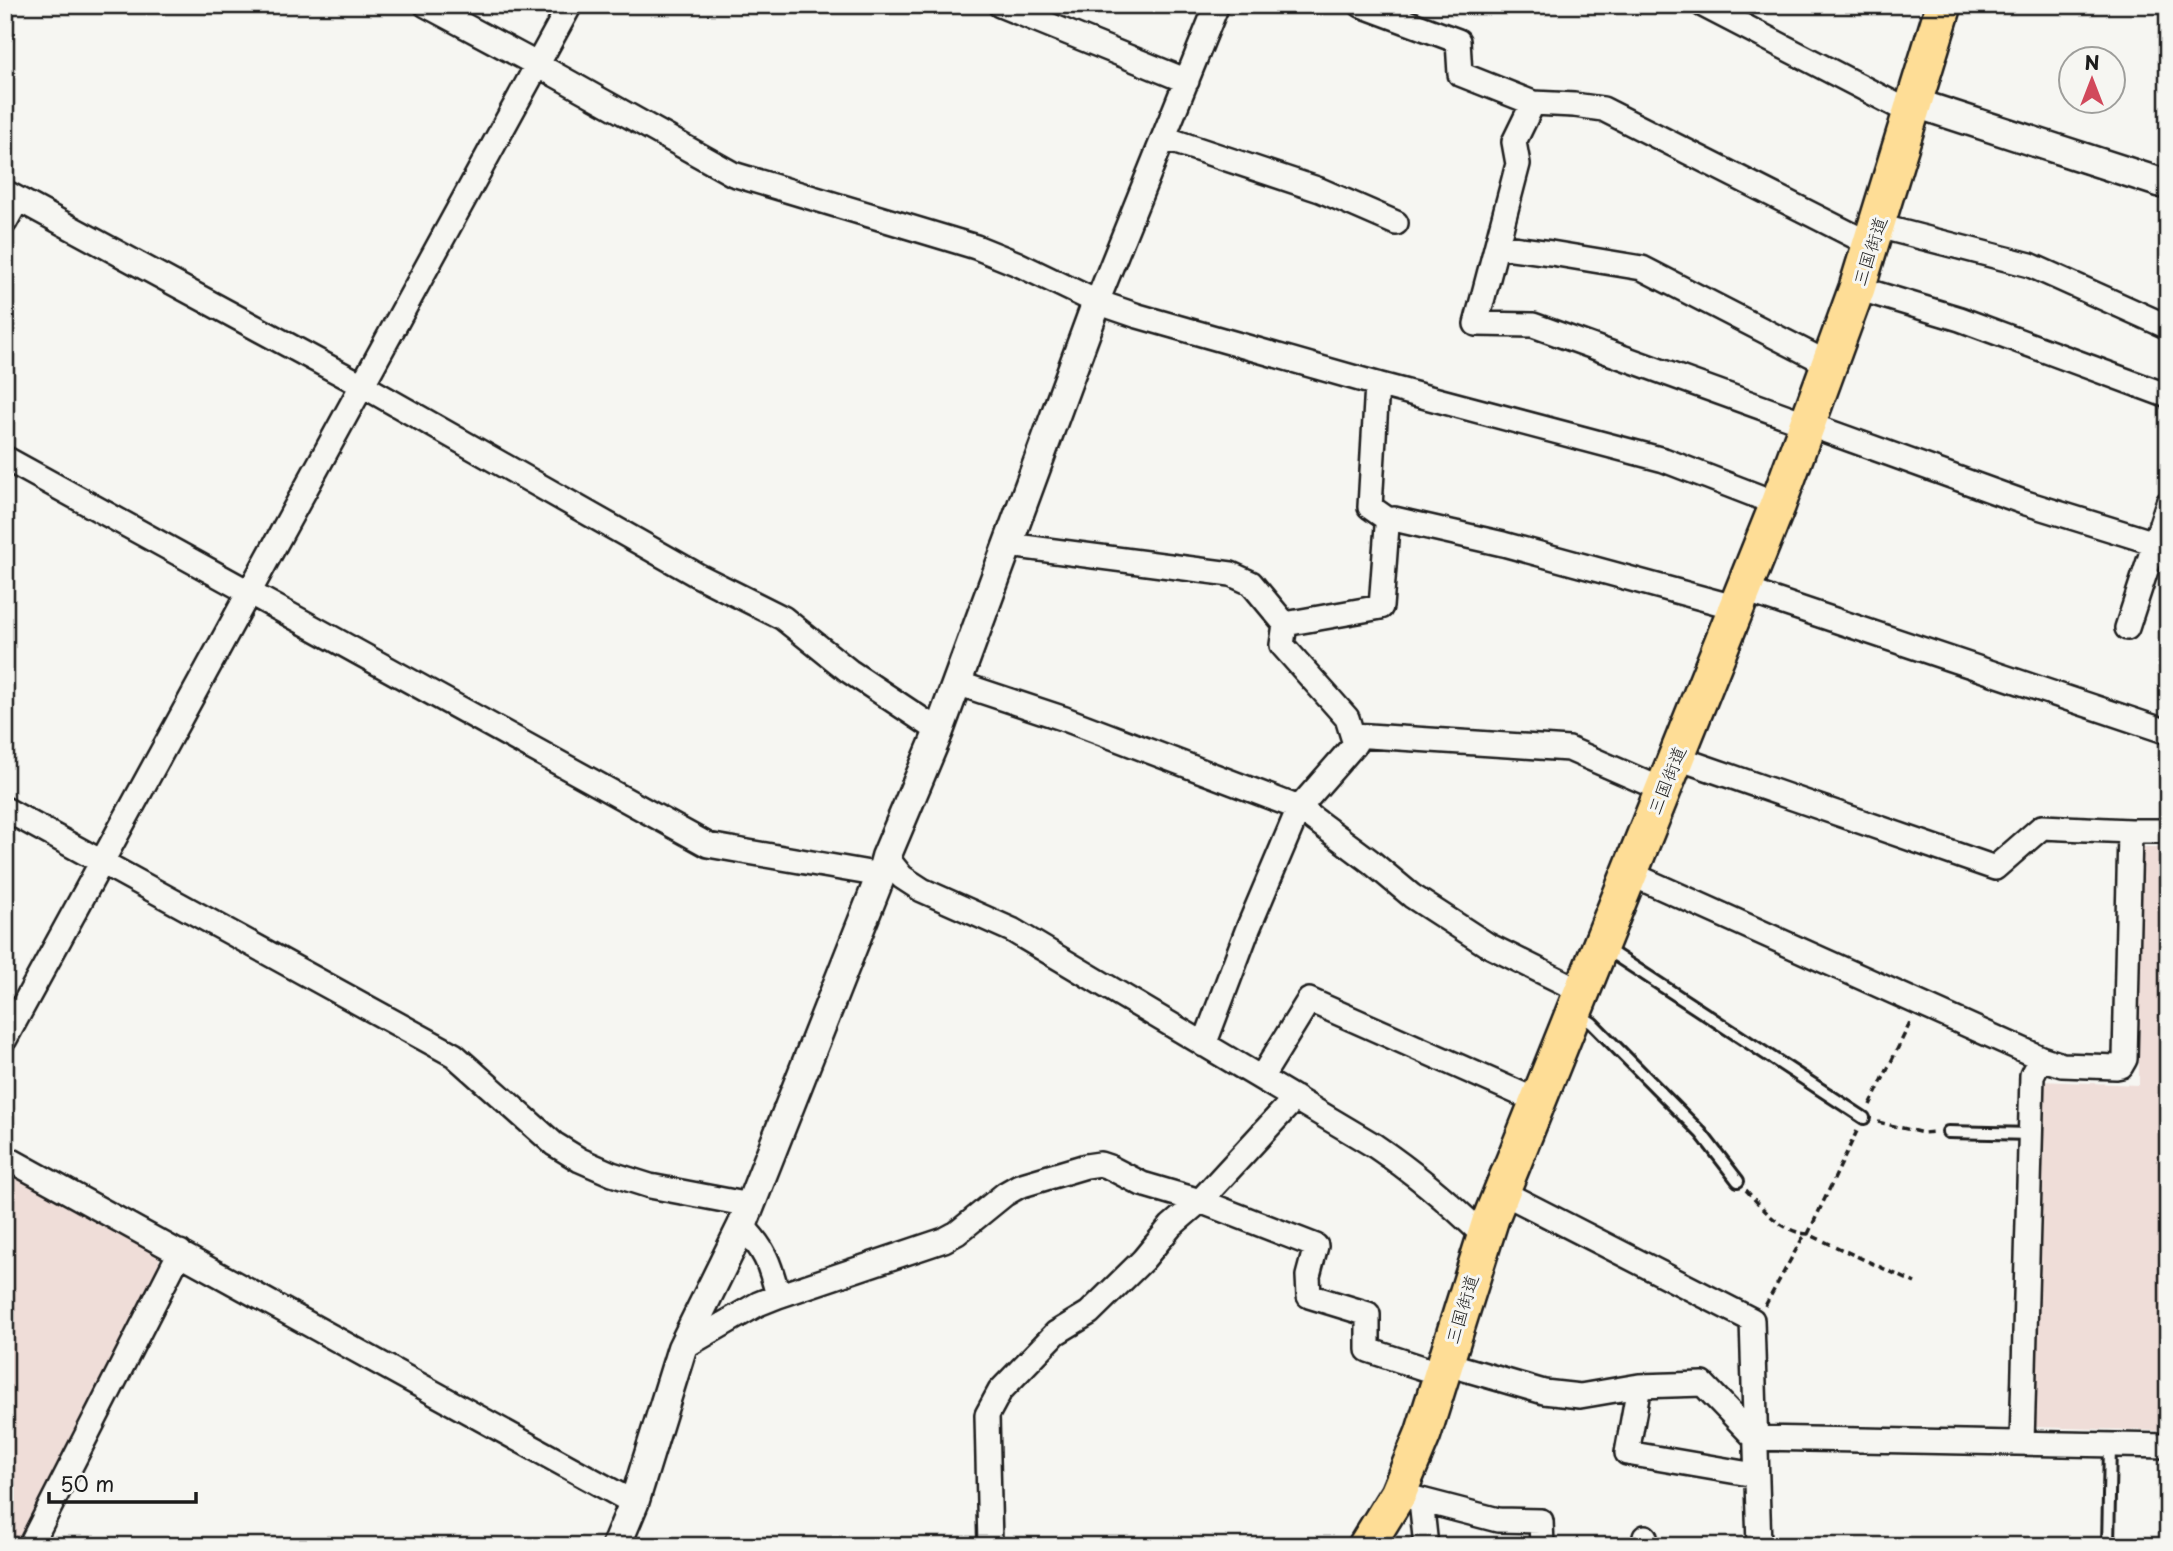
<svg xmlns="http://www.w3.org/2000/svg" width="2173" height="1551" font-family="'Playpen Sans','Klee One',sans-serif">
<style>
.built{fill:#efddd8}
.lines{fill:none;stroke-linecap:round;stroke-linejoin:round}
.service-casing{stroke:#1c1c1c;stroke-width:16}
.minor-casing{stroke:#1c1c1c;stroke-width:28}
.tertiary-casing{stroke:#1c1c1c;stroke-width:33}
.primary-casing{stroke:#1c1c1c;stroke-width:40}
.path{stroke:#1c1c1c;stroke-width:3.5;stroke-dasharray:7 5;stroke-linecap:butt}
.service{stroke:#f6f6f2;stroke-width:10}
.minor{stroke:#f6f6f2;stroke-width:23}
.tertiary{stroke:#f6f6f2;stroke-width:28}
.primary{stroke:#fedd96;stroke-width:35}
.labels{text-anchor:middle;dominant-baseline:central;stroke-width:6;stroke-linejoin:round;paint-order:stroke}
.street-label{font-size:18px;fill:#1c1c1c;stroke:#f6f6f2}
</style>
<rect width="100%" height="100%" fill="#f6f6f2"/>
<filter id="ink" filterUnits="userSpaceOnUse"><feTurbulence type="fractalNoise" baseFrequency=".0143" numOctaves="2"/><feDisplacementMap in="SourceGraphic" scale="14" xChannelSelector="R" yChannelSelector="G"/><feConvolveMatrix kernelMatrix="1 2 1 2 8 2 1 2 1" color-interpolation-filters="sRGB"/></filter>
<g filter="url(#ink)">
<path class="built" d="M2139,847H2168V1431L2032,1427L2040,1081L2139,1085Z
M5,1167L157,1248L162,1275L23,1546H5Z"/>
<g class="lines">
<defs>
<path id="service" d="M1606,949L1864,1118
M1578,1014L1592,1023L1701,1133L1738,1181
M1948,1132L2031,1134
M2108,1546L2110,1445"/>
<path id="minor" d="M426,5L538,65L733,174L976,247L1018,264L1097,302L1138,316L1377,384L1664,460L1778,504
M1000,5L1187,81
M1361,5L1458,41L1460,74L1533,103L1574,105L1603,109L1872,245
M1703,5L1898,106L1915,103
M1533,103L1514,142L1518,164L1476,324L1533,325L2026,503L2155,543
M1164,138L1320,190L1396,223
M5,192L362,385L697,575L783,618L849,671L939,731
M5,222L18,199
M1878,226L2030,265L2168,327
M1497,246L1551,253L1642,268L1829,364
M1857,288L1960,319L2168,396
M1097,302L1217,5
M1377,384L1370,507L1390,521
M5,458L708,845L881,875
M1008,545L1231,574L1251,583L1285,624L1282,645L1347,718L1355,744L1299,808L1247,931L1204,1045
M1745,590L2168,732
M1285,624L1381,607L1387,526L1390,521L1394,519L1503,544L1738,608
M2127,628L2168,503
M957,683L1065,719L1299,808L1370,861L1412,896L1486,944L1583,992
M1353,735L1569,749L1663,790
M1675,757L1995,868L2042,827L2130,831
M5,809L454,1055L554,1144L580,1160L612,1174L650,1186L750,1205
M886,857L902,877L922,890L1012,930L1375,1146C1415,1173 1449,1202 1484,1236
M1629,873L2041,1058L2062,1065L2116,1067L2121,1066L2125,1059L2130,831H2168
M5,1039L570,5
M1261,1078L1309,1000L1537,1101
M5,1157L634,1503
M1502,1192L1752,1320L1759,1546
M742,1226C765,1249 770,1264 778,1296
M682,1348L758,1304L778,1296L944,1240L957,1233L1005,1194L1019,1186L1086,1166L1100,1164L1109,1167L1142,1184L1200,1201L1316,1246L1308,1276L1309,1296L1368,1314V1350L1441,1374
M1444,1363L1544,1392L1580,1396L1639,1386L1703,1384L1755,1438L2168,1446
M1639,1386L1627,1453L1755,1475
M2022,1443L2032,1075L2041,1058
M1398,1494L1498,1520L1541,1521L1542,1546
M1421,1500L1426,1546
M30,1546L180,1252
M990,1546L987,1415L1000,1391L1056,1333L1089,1313L1143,1260L1171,1226L1200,1201L1295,1098
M1643,1546L1645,1537"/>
<path id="tertiary" d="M1915,103L2168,185
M616,1546L634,1503L682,1348L742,1226L881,875L886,857L939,731L1097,302"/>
<path id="primary" d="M1366,1546L1398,1494L1423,1434L1491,1218L1778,504L1857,288L1944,5"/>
</defs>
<use href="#service" class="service-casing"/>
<use href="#minor" class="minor-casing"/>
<use href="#tertiary" class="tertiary-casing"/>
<use href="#primary" class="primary-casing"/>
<path class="path" d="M1870,1105L1911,1021
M1878,1122L1923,1133L1936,1132
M1746,1190C1763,1209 1781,1232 1808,1234L1915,1283
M1765,1306L1802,1239L1808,1234L1857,1131"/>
<use href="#service" class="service"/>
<use href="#minor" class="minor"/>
<use href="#tertiary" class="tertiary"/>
<use href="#primary" class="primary"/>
</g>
</g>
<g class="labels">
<g class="street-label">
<text transform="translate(1869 251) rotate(-72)">三国街道</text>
<text transform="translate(1666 780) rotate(-68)">三国街道</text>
<text transform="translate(1461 1309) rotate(-73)">三国街道</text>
</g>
</g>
<rect width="2173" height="1551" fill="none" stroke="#f6f6f2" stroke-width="28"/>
<rect x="14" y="14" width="2145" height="1523" fill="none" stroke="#1c1c1c" stroke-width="2.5" filter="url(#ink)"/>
<g transform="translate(2092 80)"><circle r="33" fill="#f6f6f2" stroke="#9f9f9c" stroke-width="2"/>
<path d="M0-5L12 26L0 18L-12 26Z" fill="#d1495b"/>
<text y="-10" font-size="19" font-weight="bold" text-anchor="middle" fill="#1c1c1c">N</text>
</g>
<path d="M49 1492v10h147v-10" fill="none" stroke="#1c1c1c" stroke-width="3.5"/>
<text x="60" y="1492" font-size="21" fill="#1c1c1c" stroke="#f6f6f2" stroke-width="5" paint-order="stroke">50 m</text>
</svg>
